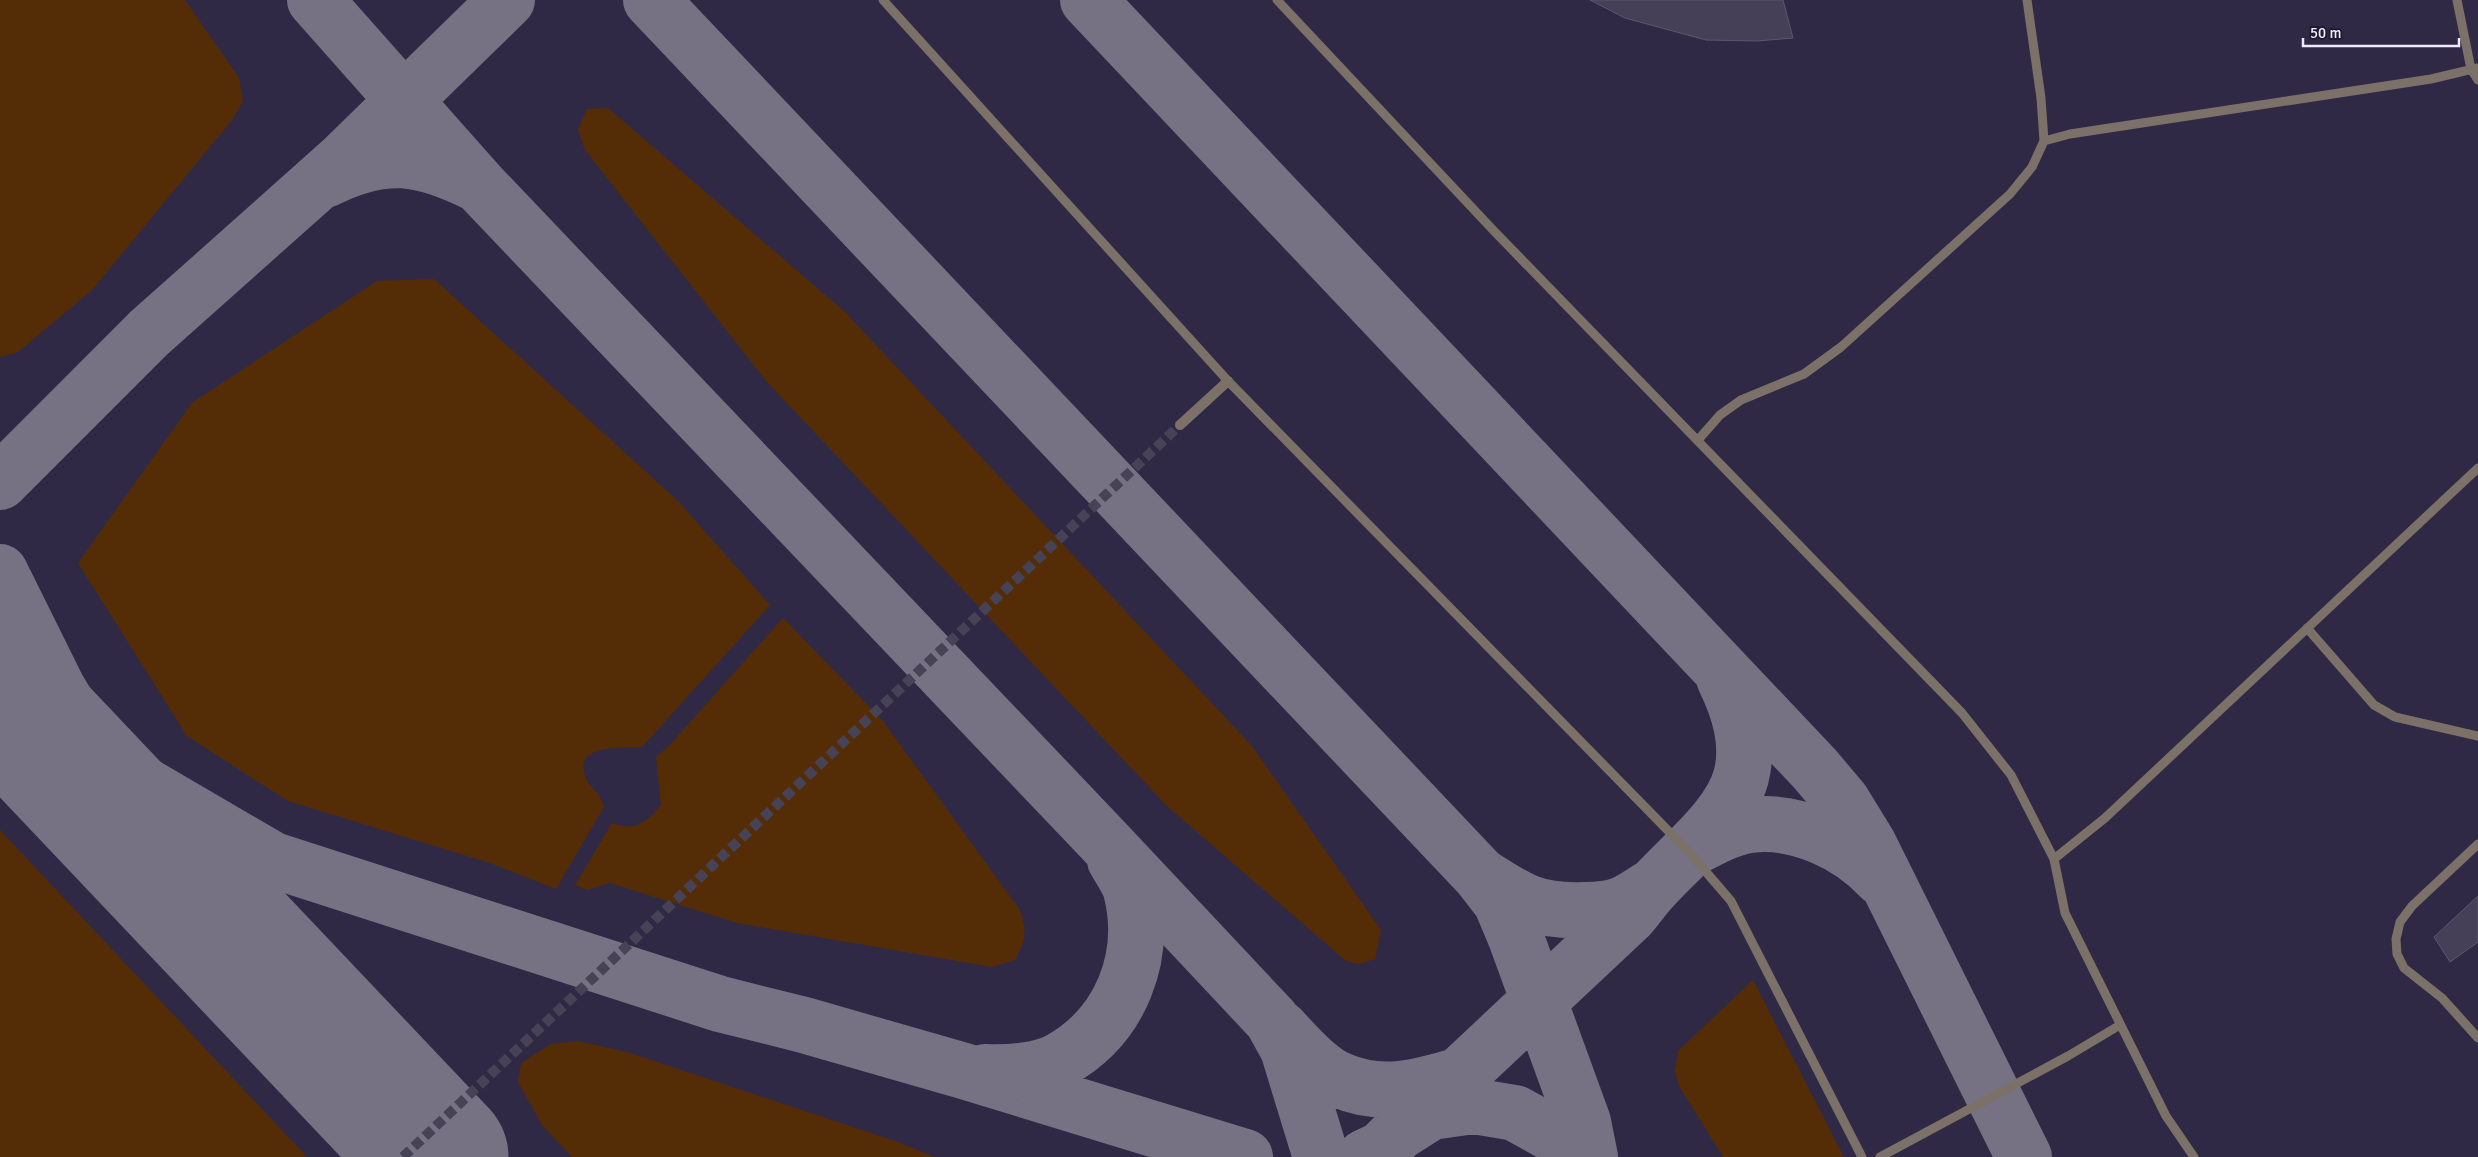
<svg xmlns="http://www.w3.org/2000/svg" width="2478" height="1157" font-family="Signika,sans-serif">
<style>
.built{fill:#302945}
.green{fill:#542d07}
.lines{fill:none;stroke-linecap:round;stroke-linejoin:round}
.taxiway{stroke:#767284;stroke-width:56}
.runway{stroke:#767284;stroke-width:141}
.building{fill:#454057;stroke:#5c576f}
.street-tunnel{stroke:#464357;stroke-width:10;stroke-dasharray:10 5;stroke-linecap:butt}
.lane{stroke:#7b7169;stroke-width:9}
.street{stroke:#7b7169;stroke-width:10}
</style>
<rect width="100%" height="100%" fill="#29253a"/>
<path class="built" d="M0,0H2478V1157H0Z"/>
<path class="green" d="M0,0H185L239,78L243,101L232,120L92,290L18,352L0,357Z
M608,108L844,311L1252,746L1381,930L1375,959L1359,964L1346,961L1167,806L767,382L585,150L578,129L587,109Z
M434,279L678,501L770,605L642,747C624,749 571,742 586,778C590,790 599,789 604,807L556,889L490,863L288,801L187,736L78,563L192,403L377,281Z
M783,618L883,721L1020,910C1027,932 1026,940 1015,960L992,967L737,923L610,883L587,890L575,885L612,823C636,831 645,824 661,805L656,757L668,747Z
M0,830L307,1157H0Z
M1753,980L1844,1157H1723L1679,1086L1675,1071L1678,1051Z
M578,1041L627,1052L895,1141L935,1157H572L542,1125L518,1082L521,1063L551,1044Z"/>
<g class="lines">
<path class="taxiway" d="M315,0L480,186L1104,841L1272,1020L1288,1049L1321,1157
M651,0L1480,875L1501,902L1516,938L1583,1122L1590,1157
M1088,0L1815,769L1842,801L1869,845L2024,1157
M325,180C385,150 421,156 479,185
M0,482L149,333L341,162L507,0
M0,572L57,687L100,759L171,858L411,1129
M0,690L100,759L273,860L720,1004L804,1025L964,1071L1245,1157
M1689,850C1708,840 1728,828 1750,825C1797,819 1850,844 1881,878
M1480,875C1520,901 1536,912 1584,910C1597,910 1612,909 1623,904C1632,900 1641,894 1650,888
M1280,1028C1296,1045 1318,1071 1340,1080C1381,1098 1421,1087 1460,1075
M985,1072C1007,1073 1041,1071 1060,1060C1121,1026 1148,957 1131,890C1128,880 1120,869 1115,860
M1398,1133L1630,915C1638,906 1645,895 1654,886C1682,855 1730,818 1741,777C1750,743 1739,709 1724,678
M1365,1157L1382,1149L1398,1133L1431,1112L1473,1106L1515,1113L1553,1134L1575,1157"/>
<path class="runway" d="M0,695L438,1157"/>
</g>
<path class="building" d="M1590,0H1783L1793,38L1757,41L1706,40L1625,18Z
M2478,896V942L2450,962L2434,937Z"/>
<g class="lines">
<path class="street-tunnel" d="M403,1157L1180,425"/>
<path class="lane" d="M883,0L1228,381L1688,851L1731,901L1862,1157
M1277,0L1494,231L1962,713L2011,775L2054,859L2065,913L2166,1116L2194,1157
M2457,0L2471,69L2478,80
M2044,141L2070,134L2431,79L2478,68
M1698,440L1720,415L1741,400L1804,374L1841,347L2010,194L2032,167L2044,141L2041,98L2027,0
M2307,628L2374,705L2395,717L2478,736
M2478,844L2412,906L2400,922L2396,939L2397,954L2404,968L2442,998L2478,1038
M2054,859L2105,818L2478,468
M1880,1157L2068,1056L2120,1025"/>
<path class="street" d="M1180,425L1228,381"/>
</g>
<path d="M2303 38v8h156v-8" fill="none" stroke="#edeaf9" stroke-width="2.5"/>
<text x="2310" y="38" font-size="15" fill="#edeaf9" stroke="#201b30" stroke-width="4" paint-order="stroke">50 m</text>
</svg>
